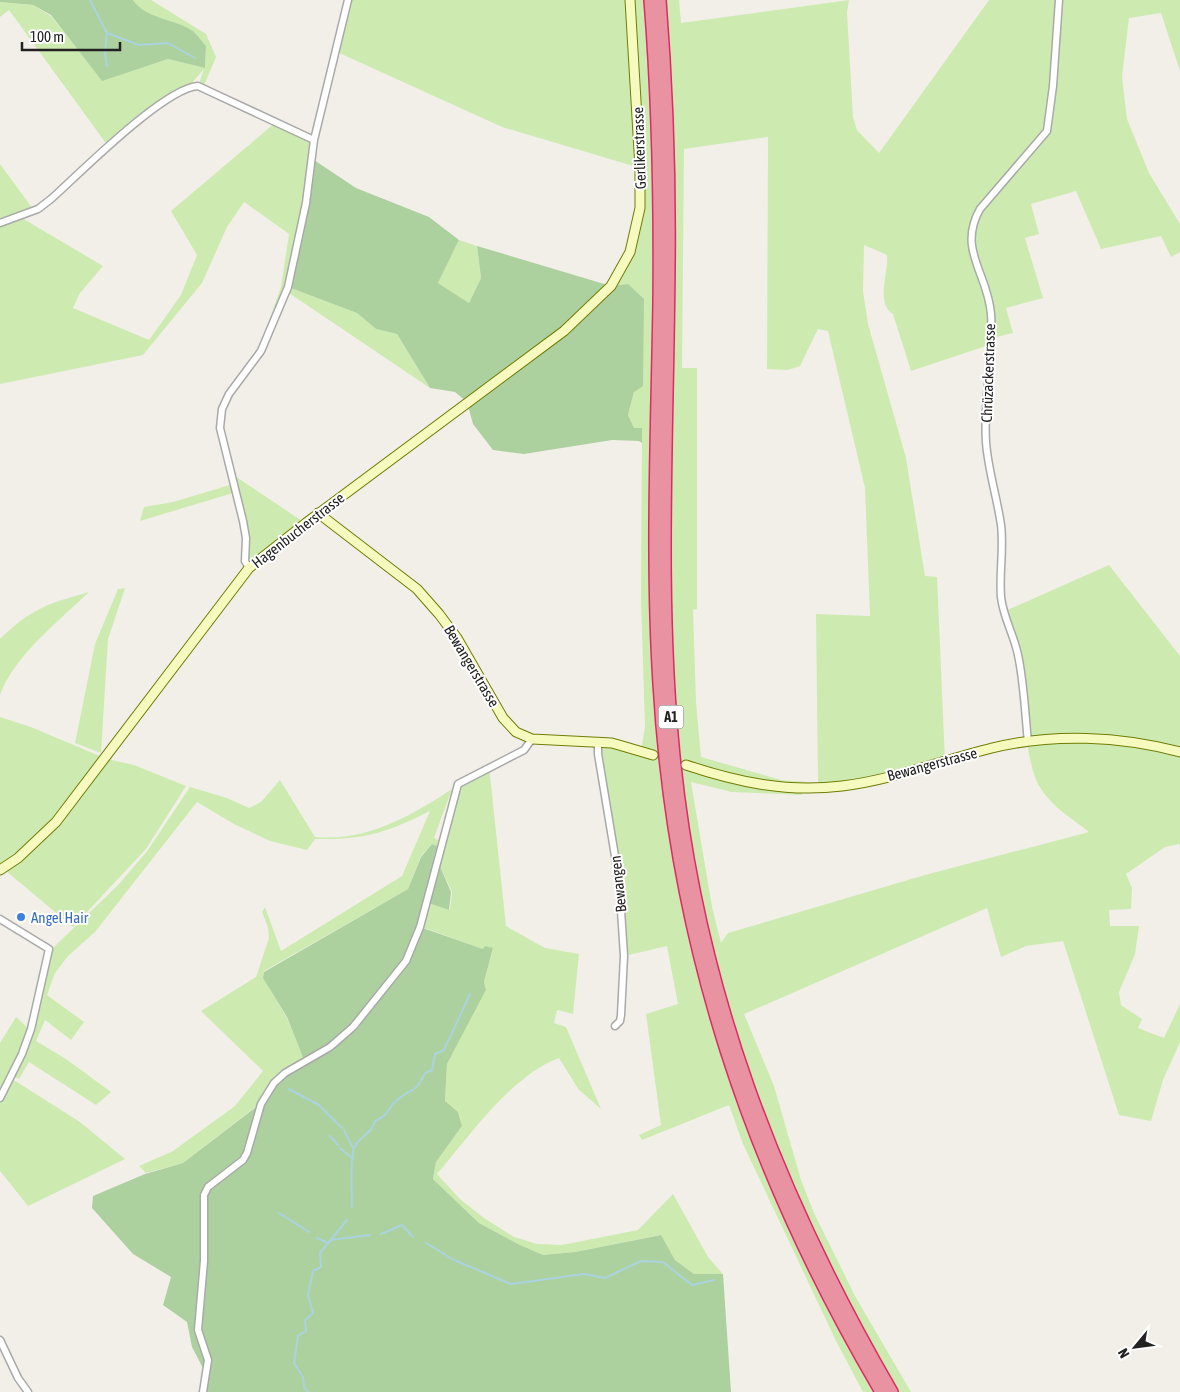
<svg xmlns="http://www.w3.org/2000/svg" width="1180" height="1392" font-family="'Asap Condensed',sans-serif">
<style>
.grass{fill:#cdebb0;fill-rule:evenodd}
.forest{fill:#add19e}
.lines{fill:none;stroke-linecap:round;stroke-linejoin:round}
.stream{stroke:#aad3df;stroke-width:2}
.street-casing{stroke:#a9a9a9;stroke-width:9}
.secondary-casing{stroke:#707d05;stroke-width:11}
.highway-casing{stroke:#dc2a67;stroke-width:14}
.street{stroke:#fff;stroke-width:6}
.secondary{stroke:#f7fabf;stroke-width:9}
.highway{stroke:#e892a2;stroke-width:11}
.shop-dot{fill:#3f7fe0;stroke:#fff;stroke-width:2}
.labels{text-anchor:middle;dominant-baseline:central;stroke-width:4;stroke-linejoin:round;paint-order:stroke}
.shield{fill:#fff;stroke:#646464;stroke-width:1}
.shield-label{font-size:14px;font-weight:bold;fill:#222}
.street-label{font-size:15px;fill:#222;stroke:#fff}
.shop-label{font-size:15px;fill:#366cbe;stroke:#fff;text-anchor:start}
</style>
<rect width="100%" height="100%" fill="#f2efe9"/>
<path class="grass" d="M133,0H151L206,34L216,57L203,88L198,86L204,69L190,85L174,90L149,109L108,146L9,10L0,17V2L33,5L51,16L102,80L168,59L205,68L206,46C202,42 198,35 193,31C176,19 146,19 133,0Z
M348,0H679L681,23L849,0L847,12L853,117L857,130L879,153L989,0H1180V71L1161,13L1129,18L1122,77L1127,119L1149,173L1180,224V252L1171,257L1161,236L1101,249L1076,191L1031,204L1039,234L1025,238L1043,298L1006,308L1013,333L992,338V344L911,371L893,314C875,304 889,272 887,255L864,245L863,291L868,324L906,458L925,576L937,577L945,761L876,779L802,789V795L732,792L691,782L712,907L721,943L728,933L925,875L1089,832C1072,818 1054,809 1041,789C1022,761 1026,690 1018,655C1015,640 1009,625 1005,611L1109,565L1180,656V847L1179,844L1165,847L1126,874L1132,888L1131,909L1109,910L1110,926H1139L1135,954L1119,992L1121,1005L1142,1019L1138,1028L1164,1038L1180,1004V1042L1163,1080L1151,1121L1119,1115L1063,941L1026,946L1001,957L987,908L744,1014L774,1086L801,1180L814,1213L855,1296L911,1392H863L836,1341L743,1144L729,1105L642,1140L639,1135L661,1125L646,1014L678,1004L667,946L624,956L619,880L598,742L641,751L645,727L641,599L642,428H634L628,415L634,392L611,286L637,230L640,168L502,127L337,52ZM768,137L767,369L788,370L800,366L818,329L828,331L865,488L870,616L816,614L818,783L781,780L701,757L696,702L693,610L697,609V368H682L684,149Z
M276,122L314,140L306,203L285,287L262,341L281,287L289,234L244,202L227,227L202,283L143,355L0,384V226L22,218L103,266L80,293L73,308L149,340L181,295L197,255L171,211Z
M0,164L33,209L2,221L0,218Z
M459,240L477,246L481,278L469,303L438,283Z
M288,287L357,313L376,329L397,334L430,388L286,291Z
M232,474L302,521L252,561L248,560Z
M230,485L233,493L140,521L144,507L173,502Z
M125,588L108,639L101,753L75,743L95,644L118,589Z
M89,592C59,621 14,656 0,695V639C32,608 47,604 89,592Z
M0,717L31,727L102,757C82,783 60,819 35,839C23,848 11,855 0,865Z
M107,759L134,765L186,786L146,849L73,927L6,871L15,866L27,853Z
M489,766L506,926L545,948L579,954L573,1014L557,1010L554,1023L566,1027L601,1109L579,1090L559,1058C512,1075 470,1135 437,1174L460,1199L484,1218L514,1237L537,1244L562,1245L638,1230L673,1194L708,1257L723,1274H694L675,1260L660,1235L575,1252L543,1255L518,1244L479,1223L433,1179L436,1162L462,1126L458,1112L445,1102L447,1064L486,990L484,982L493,949H483L422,927L427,903L450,910L452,892L439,864L458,784Z
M280,780L315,837C366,842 411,816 452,789L434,838L438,840L437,846L432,844L421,856L408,889L264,971L263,977L287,1018L305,1059L259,1104L183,1163L146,1173L139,1166L173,1151L235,1106L263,1071L201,1011L256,977L269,938L268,927L262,912L265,907L281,951L402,876L430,811C386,833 364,840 315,839L307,850L270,841L234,824L197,802L95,932L68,956L55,973L47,995L84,1022L71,1040L45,1020L36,1041L66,1059L111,1092L96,1105L29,1062L19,1079L13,1076L23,1055L52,949L119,884L148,850L190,787L227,798L249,808L261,802Z
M16,1017L29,1029L9,1077L80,1122L125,1159L28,1206L0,1171V1043Z"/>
<path class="forest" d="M0,0H133C146,19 176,19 193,31C198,35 202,42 206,46L205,68L168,59L102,81L51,15L33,5L0,2Z
M311,158L356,188L429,217L459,240L438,283L469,303L481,278L477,246L611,286L628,284L644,299L643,386L634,392L628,415L634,428H642V443L639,441L612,440L524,454L493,450L473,424L467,402L455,392L430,388L397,334L376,329L357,313L288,287Z
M432,844L437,846L433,862L439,864L451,892L449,910L425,902L420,927L483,949L485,946L493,948L484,982L486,990L447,1064L445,1101L458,1112L462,1126L436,1162L433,1179L479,1223L518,1244L543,1255L575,1252L661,1235L675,1260L694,1274H723L731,1392H203L207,1376L192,1347L187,1322L163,1305L171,1277L133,1254L92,1208L93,1196L145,1174L183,1163L260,1104L274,1083L305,1062L287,1017L263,978L264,972L408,889L421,857Z"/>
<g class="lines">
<path class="stream" d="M90,0L107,33L139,45L168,43L195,58
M107,33L105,54L107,66
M289,1089L319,1105L342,1128
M344,1130L353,1148
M330,1136L338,1145
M340,1148L353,1159
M352,1207C352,1194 350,1158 354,1148C359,1136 372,1134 375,1121C390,1115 387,1108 397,1100C413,1086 414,1096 425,1073L432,1070L435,1054L444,1050L470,994
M279,1213L309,1232
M381,1234L402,1225L413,1237
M317,1238L328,1243
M331,1240L370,1235
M426,1243L454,1260L511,1284L584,1274L605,1278L641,1261L663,1262L692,1285L714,1280
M308,1392L304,1387L303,1377L294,1363L298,1336L306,1331L305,1320L313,1313L308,1295L313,1271L321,1267L320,1253L347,1220"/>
<defs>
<path id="street" d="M0,223L38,209L51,199C79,174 164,88 198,86L314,140
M249,568L245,561L246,538L243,521L220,428L222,409L229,394L261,351L288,287L306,203L314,140L348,0
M598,742V754L619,880L624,956L621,1015L620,1021L615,1026
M1028,742C1025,713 1024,683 1018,655C1014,635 1003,617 1001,597C999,573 1004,549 1001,525C997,497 988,470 986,442C983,399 994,357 991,314C988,273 957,250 980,209L1047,131L1053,86L1059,0
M0,919L49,949L31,1029L22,1054L0,1098
M0,1340L18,1378L28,1392
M203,1392L208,1360L198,1330L204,1261V1195L208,1187L243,1160L247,1153L261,1104L274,1083L285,1073L330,1047L353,1027L406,961L420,927L458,784L524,750L532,739"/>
<path id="secondary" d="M318,513L417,589L439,614L457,638L503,718L516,732L532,739L612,743L653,755
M686,765C737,782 787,793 842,786C893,780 943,760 992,748C1053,733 1120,736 1180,752
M0,870L18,858L56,822L249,568L306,523L564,331L611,286L630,252L640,208V168L630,0"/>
<path id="highway" d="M650,0C658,101 660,201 659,302C657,430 651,557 659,684C674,943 750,1169 881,1392
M660,0C667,89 670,177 669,266C668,430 658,593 674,756C697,988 776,1192 892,1392"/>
</defs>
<use href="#street" class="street-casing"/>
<use href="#secondary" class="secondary-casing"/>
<use href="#highway" class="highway-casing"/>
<use href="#street" class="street"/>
<use href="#secondary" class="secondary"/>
<use href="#highway" class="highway"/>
</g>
<circle class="shop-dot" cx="21" cy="917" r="5"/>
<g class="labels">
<rect class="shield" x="658.5" y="705.5" width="25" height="23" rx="4"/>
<g class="shield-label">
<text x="671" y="717">A1</text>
</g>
<g class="street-label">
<text transform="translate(639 148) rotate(-92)">Gerlikerstrasse</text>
<text transform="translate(988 373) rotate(-88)">Chrüzackerstrasse</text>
<text transform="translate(298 530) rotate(-38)">Hagenbucherstrasse</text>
<text transform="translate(472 666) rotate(59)">Bewangerstrasse</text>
<text transform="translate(932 764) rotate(-15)">Bewangerstrasse</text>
<text transform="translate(618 884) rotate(-96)">Bewangen</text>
</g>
<g class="shop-label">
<text x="31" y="917">Angel Hair</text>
</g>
</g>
<g transform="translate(1135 1347) rotate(241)" stroke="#ffffff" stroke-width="4" paint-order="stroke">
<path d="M0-4L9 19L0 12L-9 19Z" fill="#222222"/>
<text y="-8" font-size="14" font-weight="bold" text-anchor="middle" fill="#222222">N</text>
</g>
<path d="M22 42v8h98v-8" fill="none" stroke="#222222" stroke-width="2.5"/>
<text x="30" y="42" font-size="15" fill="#222222" stroke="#ffffff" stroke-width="4" paint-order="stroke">100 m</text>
</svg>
